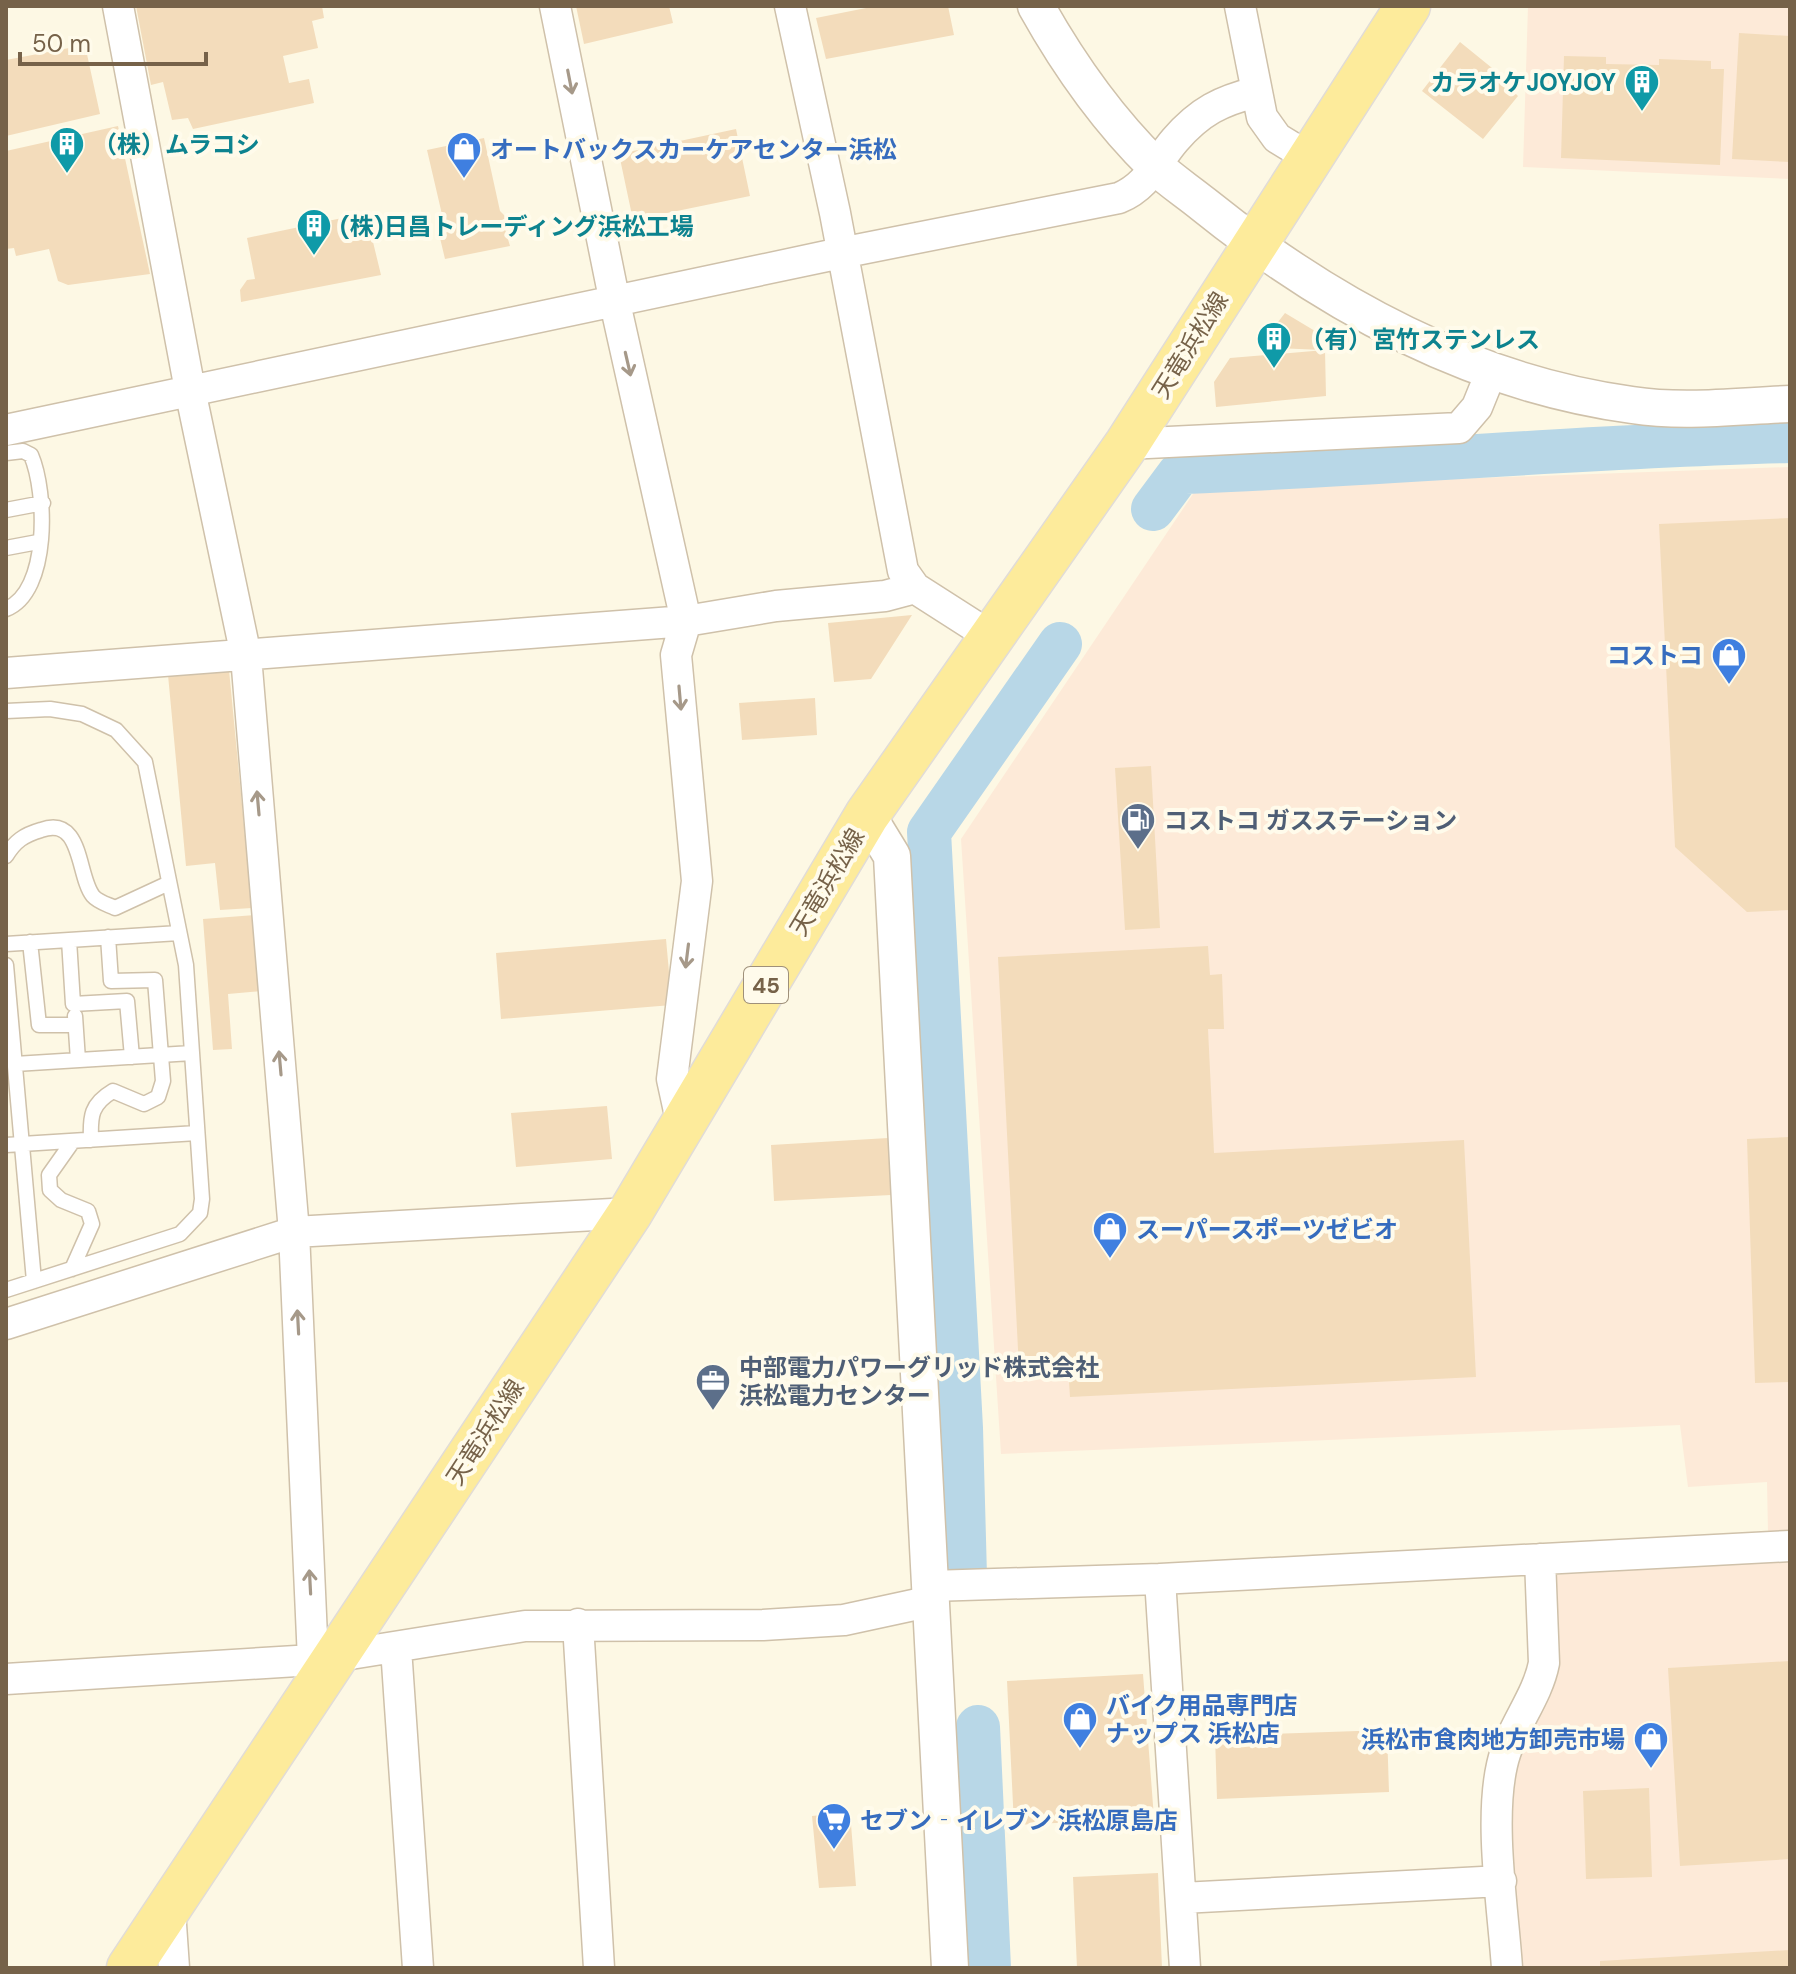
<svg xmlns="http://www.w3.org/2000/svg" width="1796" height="1974" font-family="'DM Sans','Noto Sans JP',sans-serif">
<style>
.commercial{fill:#fdead8}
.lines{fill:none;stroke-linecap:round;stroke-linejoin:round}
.river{stroke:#b8d7e7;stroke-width:44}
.building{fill:#f3dcbb}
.service-casing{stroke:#cfc1aa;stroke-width:17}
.minor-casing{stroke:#cfc1aa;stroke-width:33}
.tertiary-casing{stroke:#cfc1aa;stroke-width:39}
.primary-casing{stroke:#e1dcd7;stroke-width:47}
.service{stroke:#fff;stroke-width:14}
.minor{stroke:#fff;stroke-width:30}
.tertiary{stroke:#fff;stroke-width:36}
.primary{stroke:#fdeb9b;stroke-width:44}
.oneway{stroke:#a69989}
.labels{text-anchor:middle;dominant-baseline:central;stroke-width:8;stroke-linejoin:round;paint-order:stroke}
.shield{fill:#fffbeb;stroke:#9f907a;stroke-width:2}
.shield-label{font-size:22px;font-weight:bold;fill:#766249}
.culture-label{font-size:24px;font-weight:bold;fill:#0d838f;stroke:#fffbeb;text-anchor:start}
.shop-label{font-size:24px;font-weight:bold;fill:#366cbe;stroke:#fffbeb;text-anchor:start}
.street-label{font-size:24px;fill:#766249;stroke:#fffbeb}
.service-label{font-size:24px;font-weight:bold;fill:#4e5e75;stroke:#fffbeb;text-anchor:start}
</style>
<rect width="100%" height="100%" fill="#fdf8e4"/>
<path class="commercial" d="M1528,6H1790V179L1523,167Z
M1790,467V1531L1768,1532L1767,1482L1688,1487L1680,1425L1001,1454L961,839L1197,488Z
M1790,1561V1968H1520L1509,1788L1551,1575Z"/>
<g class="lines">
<path class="river" d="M1153,509L1179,474L1185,472C1387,464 1588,446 1790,441
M965,1576L961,1428L929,832L1060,644
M978,1727L989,1968"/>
</g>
<path class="building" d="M136,6H322L324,18L312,21L318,48L283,56L289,83L309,79L314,103L193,129L188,118L172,120L163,82L151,85Z
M576,6H669L673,23L584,44Z
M876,6H948L954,35L826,59L816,18Z
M1739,33L1790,36V162L1732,159Z
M1460,42L1513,85L1511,89L1518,96L1483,139L1422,91Z
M85,45L100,114L6,136V60Z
M1564,56L1606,57V64L1659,65V59L1711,61V69H1724L1720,165L1561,158Z
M118,126L150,274L68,285L58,281L49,249L16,256L14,248L6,249V151Z
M736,129L750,196L633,220L619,154Z
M484,138L500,211L509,220L505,229L510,246L445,259L440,238L447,236L427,150Z
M366,213L381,275L241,302L240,290L247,280L255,279L247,238Z
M1285,313L1330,340L1322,350L1276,348L1264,340Z
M1325,350L1326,396L1216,407L1214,382L1230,358Z
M1790,518V910L1747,912L1675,847L1659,524Z
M912,615L871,679L834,682L828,623Z
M229,670L252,908L220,910L215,863L186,866L168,675Z
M815,698L817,735L742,740L739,703Z
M1151,766L1160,928L1125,930L1115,768Z
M255,915L261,991L228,994L232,1049L213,1050L203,919Z
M666,939L672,1005L501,1019L496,953Z
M1208,946L1210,975L1222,974L1224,1029H1208L1214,1153L1464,1140L1476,1377L1070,1397L1068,1367L1019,1369L998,957Z
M607,1106L612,1159L516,1167L511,1113Z
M1790,1137V1382L1755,1383L1747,1139Z
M888,1138L891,1195L774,1201L771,1145Z
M1790,1661V1859L1680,1866L1668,1668Z
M1143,1674L1154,1818L1014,1825L1007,1681Z
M1387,1730L1389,1792L1217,1799L1215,1736Z
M1649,1788L1652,1877L1586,1879L1583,1791Z
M850,1812L856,1886L819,1888L812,1816Z
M1158,1873L1162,1968H1077L1073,1877Z
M1790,1950V1968H1600V1961Z"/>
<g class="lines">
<defs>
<path id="service" d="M6,453L23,451L31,455C47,492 50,592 6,609
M6,510L43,503
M6,548L38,542
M6,711L50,709L82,714L116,730L145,762L186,965L202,1199L200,1213L180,1234L6,1290
M6,856C15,841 24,835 41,830C83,815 77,876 93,896C98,902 109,905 115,908L169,883
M69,940L73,1004L127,1001L132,1057
M30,942L39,1025H75
M6,944L179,933
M6,965L34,1281
M75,1016L78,1060
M15,1064L192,1053
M91,1140C90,1116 91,1104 113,1091L144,1104L158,1097L163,1081L155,980L111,981L108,937
M6,1145L197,1133
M72,1269L92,1224L88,1211L61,1200L50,1190L49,1175L73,1141"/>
<path id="minor" d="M118,6L190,390L246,656L294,1232L313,1660
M555,6L615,303L686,621L676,655L697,881L672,1079L682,1125
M790,6L835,213L903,571L915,588
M1240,6L1262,117L1277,138L1308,157
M6,430L841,253L1119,198C1148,186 1156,162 1175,140C1200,111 1221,101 1256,92
M1127,444L1459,428L1477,407L1492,370
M6,673L686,621L776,606L885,596L915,588L990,636
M6,1324L294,1232L630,1213
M1160,1579L1185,1968
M931,1586L1160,1579L1790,1546
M578,1624L599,1968
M396,1648L418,1968
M6,1679L313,1660L525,1626L763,1625L844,1620L932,1601
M1182,1898L1501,1881
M170,1910L174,1968
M1507,1968C1503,1908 1489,1822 1502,1765C1510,1728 1537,1699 1544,1663L1540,1559"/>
<path id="tertiary" d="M1036,6C1069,65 1107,119 1155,166C1170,180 1187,191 1203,204C1327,304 1472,383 1632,405C1684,413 1738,406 1790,404
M867,815L892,856L950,1968"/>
<path id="primary" d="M129,1968L630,1213L867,815L1127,444L1408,6"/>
</defs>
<use href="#service" class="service-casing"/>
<use href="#minor" class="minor-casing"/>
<use href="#tertiary" class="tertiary-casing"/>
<use href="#primary" class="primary-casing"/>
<use href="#service" class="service"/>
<use href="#minor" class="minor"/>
<use href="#tertiary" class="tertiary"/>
<use href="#primary" class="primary"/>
</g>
<defs><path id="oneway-shaft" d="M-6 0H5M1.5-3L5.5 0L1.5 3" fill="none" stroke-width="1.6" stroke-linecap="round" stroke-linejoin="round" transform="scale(2)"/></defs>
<g class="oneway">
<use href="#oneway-shaft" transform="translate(570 82) rotate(79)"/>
<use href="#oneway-shaft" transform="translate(628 364) rotate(77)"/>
<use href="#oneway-shaft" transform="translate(680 698) rotate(85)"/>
<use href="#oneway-shaft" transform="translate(258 803) rotate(-95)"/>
<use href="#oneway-shaft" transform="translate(687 956) rotate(97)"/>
<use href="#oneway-shaft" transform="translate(280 1063) rotate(-95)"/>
<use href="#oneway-shaft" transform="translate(298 1322) rotate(-93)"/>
<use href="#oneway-shaft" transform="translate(310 1582) rotate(-93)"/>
</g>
<defs>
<symbol id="building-pin" viewBox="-11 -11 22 30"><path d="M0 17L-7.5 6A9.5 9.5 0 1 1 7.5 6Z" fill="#0f9aa8" stroke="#fffbeb"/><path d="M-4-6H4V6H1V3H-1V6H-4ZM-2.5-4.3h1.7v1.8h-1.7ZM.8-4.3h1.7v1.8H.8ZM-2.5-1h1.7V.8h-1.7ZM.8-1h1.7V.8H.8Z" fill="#fff"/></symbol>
<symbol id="shop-pin" viewBox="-11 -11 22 30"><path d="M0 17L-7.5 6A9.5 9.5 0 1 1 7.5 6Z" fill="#3f7fe0" stroke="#fffbeb"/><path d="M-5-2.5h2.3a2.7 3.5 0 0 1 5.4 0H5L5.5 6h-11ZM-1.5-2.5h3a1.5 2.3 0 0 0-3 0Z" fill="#fff"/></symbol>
<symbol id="fuel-pin" viewBox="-11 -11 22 30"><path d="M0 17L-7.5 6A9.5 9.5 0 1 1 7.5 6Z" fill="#5c6f8a" stroke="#fffbeb"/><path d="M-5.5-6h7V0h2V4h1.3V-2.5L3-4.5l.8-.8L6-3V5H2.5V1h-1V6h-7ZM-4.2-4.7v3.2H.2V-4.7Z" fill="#fff"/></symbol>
<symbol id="office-pin" viewBox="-11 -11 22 30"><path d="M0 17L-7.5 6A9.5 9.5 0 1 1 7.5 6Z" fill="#5c6f8a" stroke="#fffbeb"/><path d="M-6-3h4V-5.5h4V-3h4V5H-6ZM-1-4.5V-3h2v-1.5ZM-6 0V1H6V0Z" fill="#fff"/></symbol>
<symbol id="supermarket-pin" viewBox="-11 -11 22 30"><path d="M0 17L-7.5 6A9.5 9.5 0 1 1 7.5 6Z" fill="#3f7fe0" stroke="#fffbeb"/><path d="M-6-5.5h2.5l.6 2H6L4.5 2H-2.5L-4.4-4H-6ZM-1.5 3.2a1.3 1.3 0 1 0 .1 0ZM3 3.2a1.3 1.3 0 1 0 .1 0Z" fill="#fff"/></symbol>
</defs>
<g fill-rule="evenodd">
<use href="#building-pin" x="1622" y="62" width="40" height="54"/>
<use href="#building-pin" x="47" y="124" width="40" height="54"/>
<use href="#shop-pin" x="444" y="129" width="40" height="54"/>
<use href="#building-pin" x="294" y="206" width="40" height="54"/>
<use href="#building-pin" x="1254" y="319" width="40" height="54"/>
<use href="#shop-pin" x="1709" y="635" width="40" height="54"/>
<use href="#fuel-pin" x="1118" y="800" width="40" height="54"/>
<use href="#shop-pin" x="1090" y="1209" width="40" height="54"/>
<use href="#office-pin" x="693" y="1361" width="40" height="54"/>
<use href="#shop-pin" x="1060" y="1699" width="40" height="54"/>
<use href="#shop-pin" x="1631" y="1719" width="40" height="54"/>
<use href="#supermarket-pin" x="814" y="1800" width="40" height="54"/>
</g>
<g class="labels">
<rect class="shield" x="744" y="967" width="44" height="36" rx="6"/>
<g class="shield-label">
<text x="766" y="985">45</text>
</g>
<g class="culture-label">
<text x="1616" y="82" text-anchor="end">カラオケJOYJOY</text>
<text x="93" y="144">（株）ムラコシ</text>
<text x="340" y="226">(株)日昌トレーディング浜松工場</text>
<text x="1300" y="339">（有）宮竹ステンレス</text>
</g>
<g class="shop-label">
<text x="490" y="149">オートバックスカーケアセンター浜松</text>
<text x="1703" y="655" text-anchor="end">コストコ</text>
<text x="1136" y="1229">スーパースポーツゼビオ</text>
<text x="1106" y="1705">バイク用品専門店<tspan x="1106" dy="28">ナップス 浜松店</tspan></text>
<text x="1625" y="1739" text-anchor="end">浜松市食肉地方卸売市場</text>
<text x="860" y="1820">セブン‐イレブン 浜松原島店</text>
</g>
<g class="street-label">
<text transform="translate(1190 345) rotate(-58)">天竜浜松線</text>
<text transform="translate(827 882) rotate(-59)">天竜浜松線</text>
<text transform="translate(485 1432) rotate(-57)">天竜浜松線</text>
</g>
<g class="service-label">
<text x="1164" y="820">コストコ ガスステーション</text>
<text x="739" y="1367">中部電力パワーグリッド株式会社<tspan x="739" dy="28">浜松電力センター</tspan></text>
</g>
</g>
<rect width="1796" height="1974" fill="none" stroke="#766249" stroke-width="16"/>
<path d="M20 52v12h186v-12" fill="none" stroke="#766249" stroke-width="4"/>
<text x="32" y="52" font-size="24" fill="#766249" stroke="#fffbeb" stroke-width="6" paint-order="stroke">50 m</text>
</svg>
